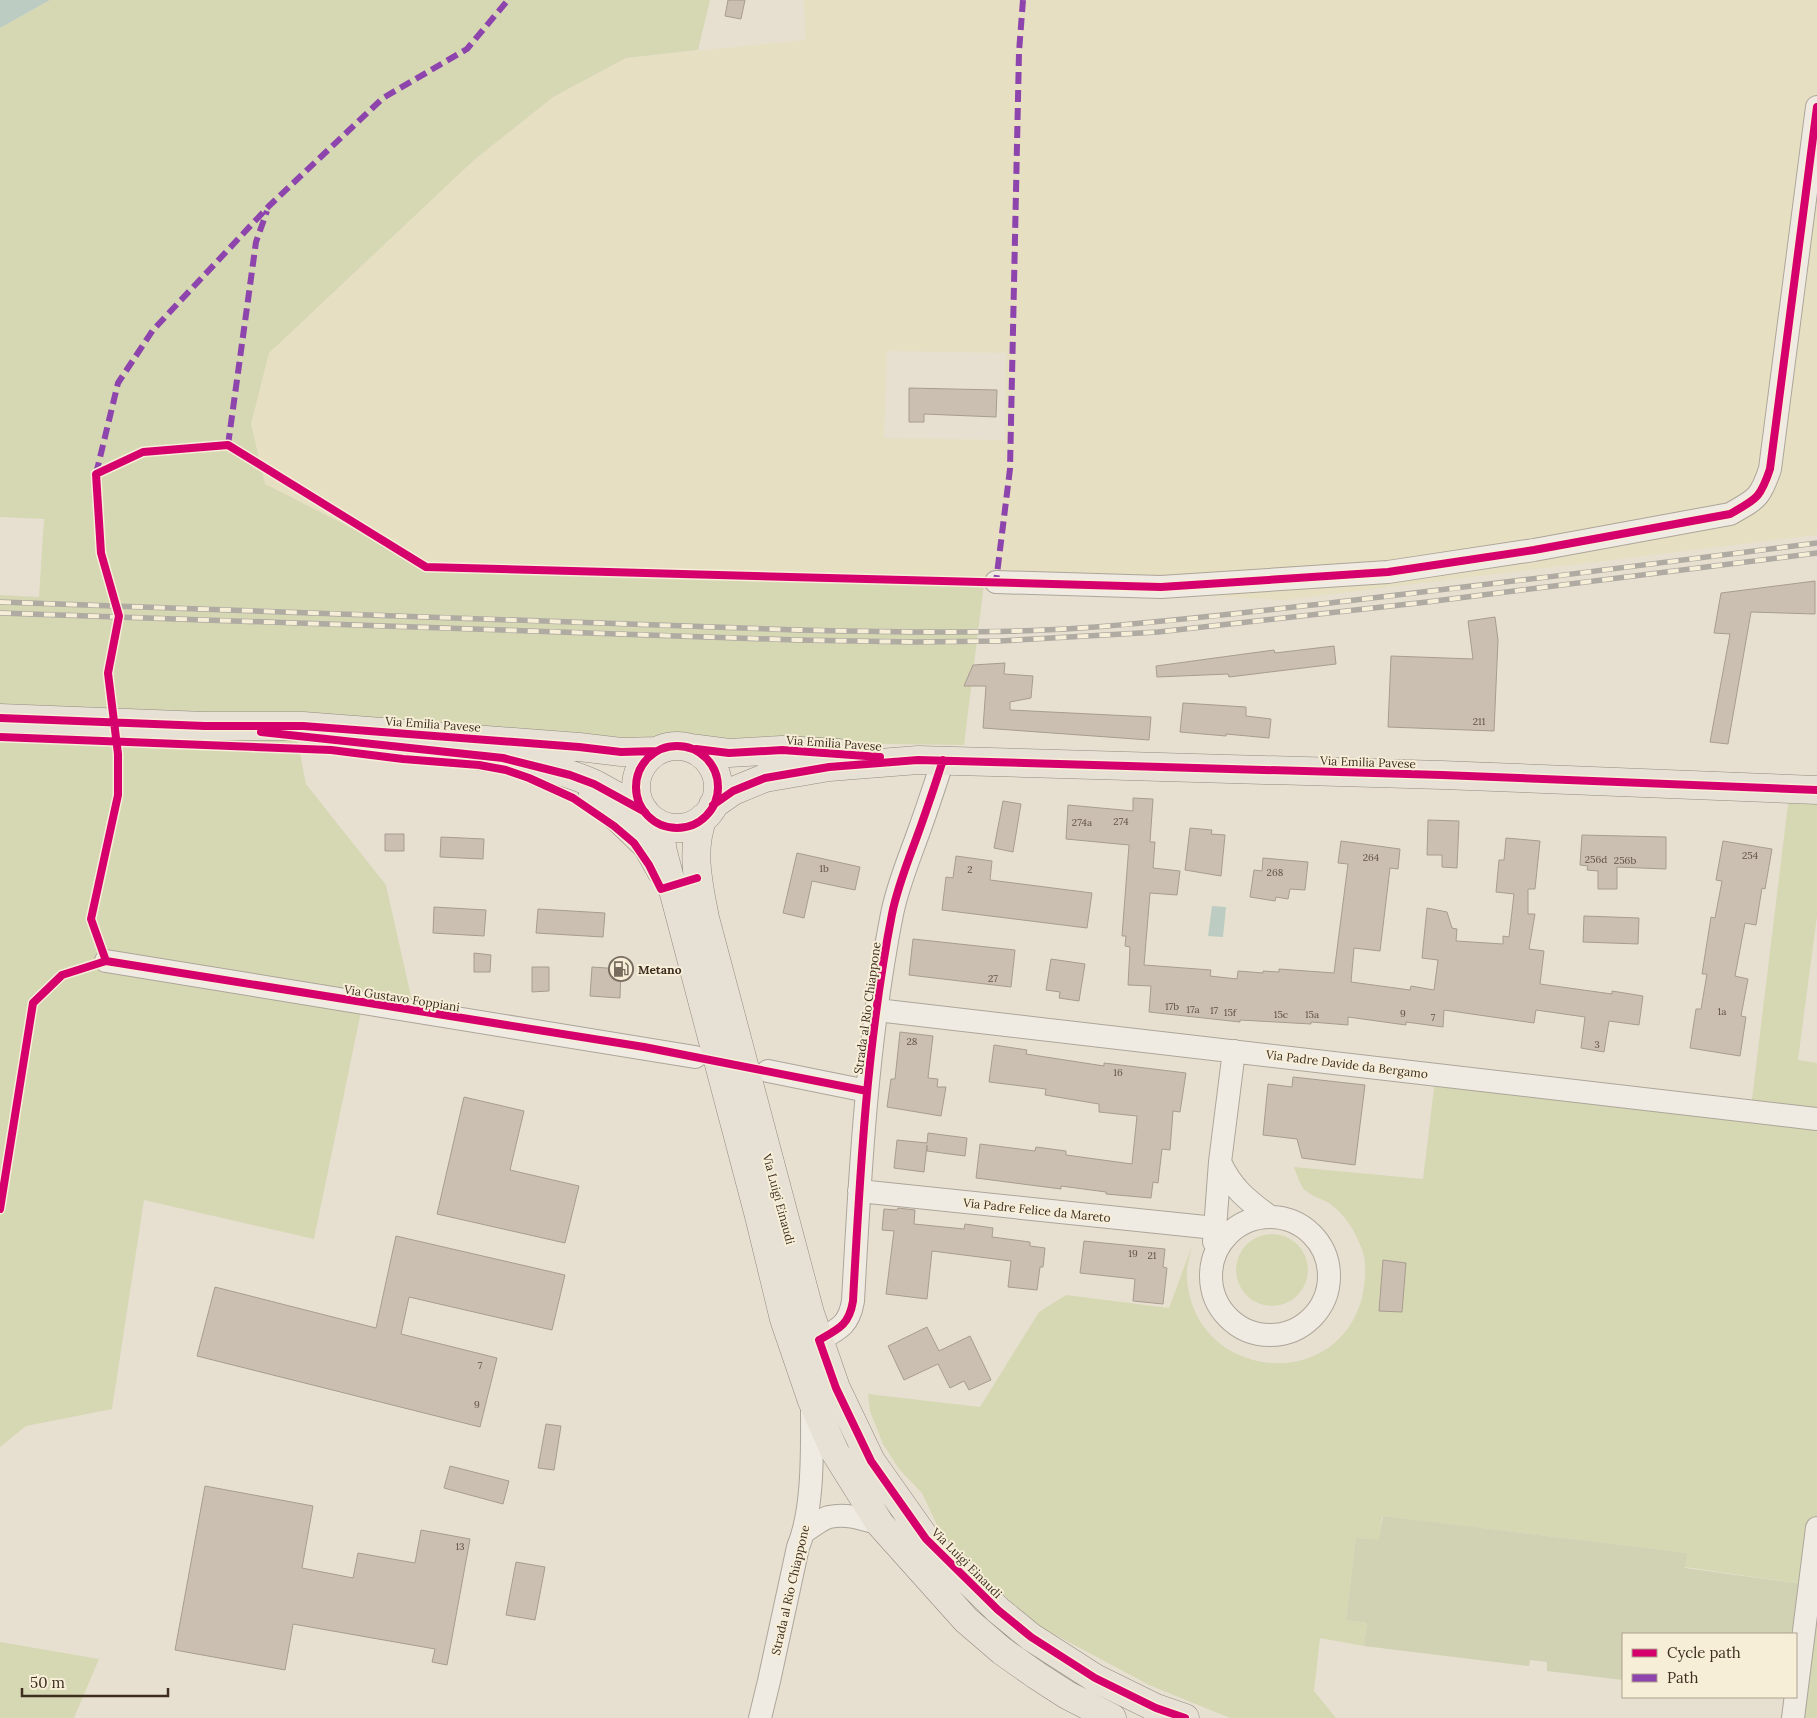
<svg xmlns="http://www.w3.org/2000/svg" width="1817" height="1718" font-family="Lora,serif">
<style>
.farmland{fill:#e6dfc2;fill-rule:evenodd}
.green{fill:#d6d7b3}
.cemetery{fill:#d1d1b3}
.water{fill:#bcccc2}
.building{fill:#cbbfb2;stroke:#a89c90}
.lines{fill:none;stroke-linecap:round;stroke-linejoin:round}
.minor-casing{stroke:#ada599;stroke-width:24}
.primary-casing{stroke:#928b80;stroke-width:29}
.minor{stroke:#efebe3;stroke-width:22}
.primary{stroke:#e6e1d4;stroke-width:28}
.rail-casing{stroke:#afaaa2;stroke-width:5.5}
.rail{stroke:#f7eed8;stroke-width:4;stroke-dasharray:11;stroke-linecap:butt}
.quiet{stroke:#8e44ad;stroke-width:6;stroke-dasharray:12 6;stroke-linecap:butt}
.cycleway-casing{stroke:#f7eed8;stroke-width:11}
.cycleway{stroke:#d6006c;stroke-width:8}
.labels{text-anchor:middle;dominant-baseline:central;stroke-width:4;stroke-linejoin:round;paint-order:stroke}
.number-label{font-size:10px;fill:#605244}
.street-label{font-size:12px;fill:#3d2e20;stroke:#f7eed8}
.poi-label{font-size:12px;font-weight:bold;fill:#3d2e20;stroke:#f7eed8;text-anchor:start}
</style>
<rect width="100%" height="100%" fill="#e7e0d1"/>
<path class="farmland" d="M804,0H1817V535L1284,600L984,584L430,568L265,484L251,424L269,353L474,160L553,97L626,58L805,40ZM887,351L1006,353L1005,440L884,438Z"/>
<path class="green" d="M50,0H710L698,50L626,58L553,97L474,160L269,353L251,424L265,484L430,568L984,584L964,745L297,737L306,784L386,885L414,1010L363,1002L314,1239L144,1200L112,1409L26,1426L0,1447V595L39,597L44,519L0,517V28Z
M1790,788L1817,789V916L1798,1060L1817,1063V1718H1792L1810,1585L1685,1567L1686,1553L1382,1516L1380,1541L1356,1538L1346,1620L1367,1623L1364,1646L1320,1638L1314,1691L1336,1718H1230L1149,1685L1035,1624L944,1540L922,1493L899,1469L883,1444L870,1411L868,1394L980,1407L1039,1312L1066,1295L1169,1308L1192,1246C1190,1255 1186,1267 1187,1276C1191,1378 1335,1397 1362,1298C1365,1284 1367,1267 1363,1253C1358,1235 1345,1214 1329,1203C1322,1199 1312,1196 1306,1191C1300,1187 1297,1174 1294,1167L1423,1179L1436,1072L1751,1107Z
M1236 1270a36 36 0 1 1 72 0a36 36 0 1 1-72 0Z
M0,1642L99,1659L74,1718H0Z"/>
<path class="cemetery" d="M1383,1516L1687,1553L1685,1568L1810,1585L1796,1634H1623V1680L1547,1671V1662L1530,1660L1529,1666L1364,1646L1367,1623L1346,1620L1356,1538L1379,1540Z"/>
<path class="water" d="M0,0H50L0,28Z
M1212,906L1226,907L1223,937L1208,936Z"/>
<path class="building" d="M728,0H745L741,19L725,16Z
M909,388L997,390L996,417L924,414V422H909Z
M1815,581V614L1751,612L1728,744L1710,742L1730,634L1714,633L1721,593Z
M1495,617L1498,640L1494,731L1388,727L1391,656L1473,659L1468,621Z
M1334,646L1336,664L1229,677L1228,674L1157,677L1156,666L1274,650L1275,653Z
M1005,663L1004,674L1033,676L1031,698L1010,702V710L1151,717L1149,740L983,728L986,686H964L973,665Z
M1183,703L1246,707V716L1271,719L1269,738L1226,734V736L1180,732Z
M1133,798L1153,799L1150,842H1155L1153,868L1180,871L1177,895L1150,893L1144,965L1211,970L1210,976L1237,979L1238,971L1263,973V971L1279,972V969L1334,973L1348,864L1338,863L1341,841L1400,849L1398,869L1390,868L1380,951L1354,948L1351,982L1410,990L1411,986L1434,990L1438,960L1422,958L1427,908L1447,912L1452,928L1457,929L1456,941L1503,944V936L1509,937L1514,894L1496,892L1499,860H1504L1506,838L1540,841L1535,889H1528V914H1535L1529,949L1544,951L1540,984L1612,994V991L1643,996L1639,1025L1609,1021L1604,1052L1581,1048L1585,1017L1536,1010L1534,1023L1444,1010L1443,1027L1406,1022V1025L1348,1017V1025L1311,1022V1024L1240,1020V1022L1149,1012L1151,986L1128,985L1130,947L1125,946L1126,936H1122L1129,845L1066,839L1068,805L1133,811Z
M1003,801L1021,804L1013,852L994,848Z
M1428,820L1459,821L1457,868L1442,867V855H1427Z
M1190,828L1212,830L1211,834L1225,835L1221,876L1185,870Z
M385,834H404V851H385Z
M1582,835L1666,837V869L1617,867V889H1598V871L1587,870L1588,866L1580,865Z
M441,837L484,839L483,859L440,857Z
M1723,841L1772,849L1765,889L1762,888L1756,925L1745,923L1735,976L1748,979L1741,1016L1746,1017L1740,1056L1690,1048L1696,1009H1701L1707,974H1702L1711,917L1715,918L1722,881L1716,880Z
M797,853L860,867L855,890L812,881L804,918L783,913Z
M956,856L992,861L990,880L1092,893L1087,928L942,910L946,877L953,878Z
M1263,858L1308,862L1305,890L1290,889L1288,899L1276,897L1275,901L1250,897L1254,870L1262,871Z
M434,907L486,910L484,936L433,933Z
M538,909L605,913L603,937L536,933Z
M1584,916L1639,918L1638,944L1583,942Z
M913,939L1015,950L1011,987L909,975Z
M474,953L491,955L490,972H474Z
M1051,959L1085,964L1079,1001L1059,998L1060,992L1046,990Z
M532,967H549V991L532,992Z
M592,967L621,969L620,998L590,996Z
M900,1032L933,1036L928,1078L938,1079L937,1087H946L941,1116L887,1107L891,1079H895Z
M994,1045L1027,1050L1026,1054L1104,1066V1063L1186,1073L1180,1112L1173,1111L1170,1150L1162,1149L1158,1183L1153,1182L1151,1198L1106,1194V1192L1061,1186V1189L976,1178L980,1144L1035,1151L1036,1147L1066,1151V1155L1132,1164L1137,1116L1099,1112V1104L1045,1095L1046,1089L989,1082Z
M1293,1077L1365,1085L1355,1165L1302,1158L1297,1139L1263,1135L1268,1084L1292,1087Z
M464,1097L524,1111L510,1170L579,1186L565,1243L437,1214Z
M928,1133L967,1138L965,1156L927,1151V1145L924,1172L894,1168L897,1140L927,1143Z
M898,1208L915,1210L914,1224L964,1229L965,1224L993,1228L992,1237L1030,1242V1246L1045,1248L1043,1267H1040L1037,1290L1008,1287L1011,1261L932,1251L927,1299L886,1294L894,1231L882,1230L884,1209L897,1210Z
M396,1236L565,1275L552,1330L409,1297L401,1334L497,1358L480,1427L197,1356L215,1287L376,1328Z
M1084,1241L1165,1249L1163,1267L1167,1268L1163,1304L1133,1301L1135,1279L1080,1273Z
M1383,1260L1406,1263L1402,1312L1379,1311Z
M927,1327L939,1351L970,1336L991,1380L969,1390L964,1381L950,1388L938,1364L904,1380L888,1346Z
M546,1424L561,1426L554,1470L538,1468Z
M450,1466L509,1481L503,1504L444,1488Z
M205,1486L313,1506L302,1568L353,1578L358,1553L415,1563L421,1530L470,1539L447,1665L432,1662L435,1649L293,1624L285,1670L175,1650Z
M516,1562L545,1567L535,1620L506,1615Z"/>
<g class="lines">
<defs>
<path id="minor" d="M996,582L1161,587L1388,572L1534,550L1730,514C1756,499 1760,499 1770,469L1817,107
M106,961L695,1057
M877,1010L1817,1119
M768,1071L867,1091
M1220,1162C1232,1188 1247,1200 1269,1216
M859,1191L1215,1228
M1211 1276a59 59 0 1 1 118 0a59 59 0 1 1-118 0Z
M1214,1242L1220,1162L1234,1051
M819,1340C839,1329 849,1325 853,1301C860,1172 867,1041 892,914C897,889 906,866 915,842C925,815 934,788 943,760
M805,1531C812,1527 821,1519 829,1517C847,1513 863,1519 880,1524
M760,1718L769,1681L798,1547C814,1509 812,1447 812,1405
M1793,1718L1817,1528"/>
<path id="primary" d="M0,718L205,726H303L579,747L621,752L657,751
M636 787a41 41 0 1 1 82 0a41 41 0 1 1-82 0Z
M690,748L729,753L782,750L839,753
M479,756C517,760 559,768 595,784C612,793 628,803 645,812
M592,797L619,819L647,846L661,871
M713,805L733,791L765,778L829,767L918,760L1442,775L1817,790
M703,818C690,850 699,886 705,918L810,1313L836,1388L871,1461L926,1539L998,1610L1031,1637L1095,1678L1156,1708L1185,1718
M658,823L663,852L759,1216L784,1319L812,1401L835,1452L880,1524L966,1620L1002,1651L1036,1675L1067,1695L1112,1718"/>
</defs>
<use href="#minor" class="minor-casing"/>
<use href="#primary" class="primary-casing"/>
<use href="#minor" class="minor"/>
<use href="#primary" class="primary"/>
<defs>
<path id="rail" d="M0,602L798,630C892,632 987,634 1081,628C1170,622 1259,611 1347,601C1504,583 1660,563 1817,543
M0,613L797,640L913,642L1000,641L1158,632L1427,602L1817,553"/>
</defs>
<use href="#rail" class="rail-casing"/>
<use href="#rail" class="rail"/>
<path class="quiet" d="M228,445L256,242L267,211
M96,474L118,383L153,330L269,206L383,98L467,49L508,0
M991,582H996L1010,469L1019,52L1023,0"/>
<defs>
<path id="cycleway" d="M0,718L205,726H303L579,747L621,752L657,751
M261,732L503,758L570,775L594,784L645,812
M0,737L331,750L403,759L479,765L506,770L529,778L573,798L614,826L634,843L649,865L661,889L697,878
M636 787a41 41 0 1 1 82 0a41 41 0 1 1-82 0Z
M696,749L729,753L782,750L880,757
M943,760C934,788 925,815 915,842C906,866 897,889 892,914C867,1041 860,1172 853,1301C849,1325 839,1329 819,1340L836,1388L871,1461L926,1539L998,1610L1031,1637L1095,1678L1156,1708L1185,1718
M713,805L733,791L765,778L829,767L918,760L1442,775L1817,790
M106,961L91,919L118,795V754L108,673L119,616L101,553L96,474L143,452L228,445L426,567L1161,587L1388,572L1534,550L1730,514C1756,499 1760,499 1770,469L1817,107
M0,1209L33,1003L62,975L106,961L644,1047L867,1091"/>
</defs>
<use href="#cycleway" class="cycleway-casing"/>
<use href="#cycleway" class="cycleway"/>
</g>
<defs>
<symbol id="fuel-ring" viewBox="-11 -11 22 22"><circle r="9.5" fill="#f7eed8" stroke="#786c5e" stroke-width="1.5"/><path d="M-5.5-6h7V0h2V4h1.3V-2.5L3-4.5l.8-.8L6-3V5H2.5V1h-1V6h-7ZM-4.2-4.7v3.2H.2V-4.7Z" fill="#786c5e"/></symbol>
</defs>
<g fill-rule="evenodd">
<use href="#fuel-ring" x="607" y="955" width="28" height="28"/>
</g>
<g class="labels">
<g class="number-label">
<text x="1479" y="721">211</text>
<text x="1121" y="821">274</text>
<text x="1082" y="822">274a</text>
<text x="1750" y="855">254</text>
<text x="1371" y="857">264</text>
<text x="1596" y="859">256d</text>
<text x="1625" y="860">256b</text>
<text x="824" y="868">1b</text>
<text x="970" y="869">2</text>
<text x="1275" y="872">268</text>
<text x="993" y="978">27</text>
<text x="1172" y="1006">17b</text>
<text x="1193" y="1009">17a</text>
<text x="1214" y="1010">17</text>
<text x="1722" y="1011">1a</text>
<text x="1230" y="1012">15f</text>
<text x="1403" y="1013">9</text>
<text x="1281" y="1014">15c</text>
<text x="1312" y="1014">15a</text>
<text x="1433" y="1017">7</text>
<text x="912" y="1041">28</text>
<text x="1597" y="1044">3</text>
<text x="1118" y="1072">16</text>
<text x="1133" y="1253">19</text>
<text x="1152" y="1255">21</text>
<text x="480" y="1365">7</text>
<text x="477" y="1404">9</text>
<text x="460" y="1546">13</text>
</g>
<g class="street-label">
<text transform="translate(433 724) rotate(4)">Via Emilia Pavese</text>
<text transform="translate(834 743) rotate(4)">Via Emilia Pavese</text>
<text transform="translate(1368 762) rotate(2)">Via Emilia Pavese</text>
<text transform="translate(402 998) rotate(9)">Via Gustavo Foppiani</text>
<text transform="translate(867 1008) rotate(-82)">Strada al Rio Chiappone</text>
<text transform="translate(1347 1064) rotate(7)">Via Padre Davide da Bergamo</text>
<text transform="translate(779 1199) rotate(75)">Via Luigi Einaudi</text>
<text transform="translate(1037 1210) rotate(6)">Via Padre Felice da Mareto</text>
<text transform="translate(967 1563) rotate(45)">Via Luigi Einaudi</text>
<text transform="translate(790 1590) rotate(-77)">Strada al Rio Chiappone</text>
</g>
<g class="poi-label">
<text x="638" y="969">Metano</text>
</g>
</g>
<rect x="1622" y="1633" width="175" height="65" fill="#f7eed8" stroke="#ada18e"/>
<rect x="1632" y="1649" width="25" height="8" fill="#d6006c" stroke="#ada18e"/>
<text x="1667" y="1658" font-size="15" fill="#3d2e20">Cycle path</text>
<rect x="1632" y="1674" width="25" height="8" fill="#8e44ad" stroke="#ada18e"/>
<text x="1667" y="1683" font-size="15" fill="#3d2e20">Path</text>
<path d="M22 1688v8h146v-8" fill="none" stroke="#3d2e20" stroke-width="2.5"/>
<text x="30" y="1688" font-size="15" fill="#3d2e20" stroke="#f7eed8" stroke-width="4" paint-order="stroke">50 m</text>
</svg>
